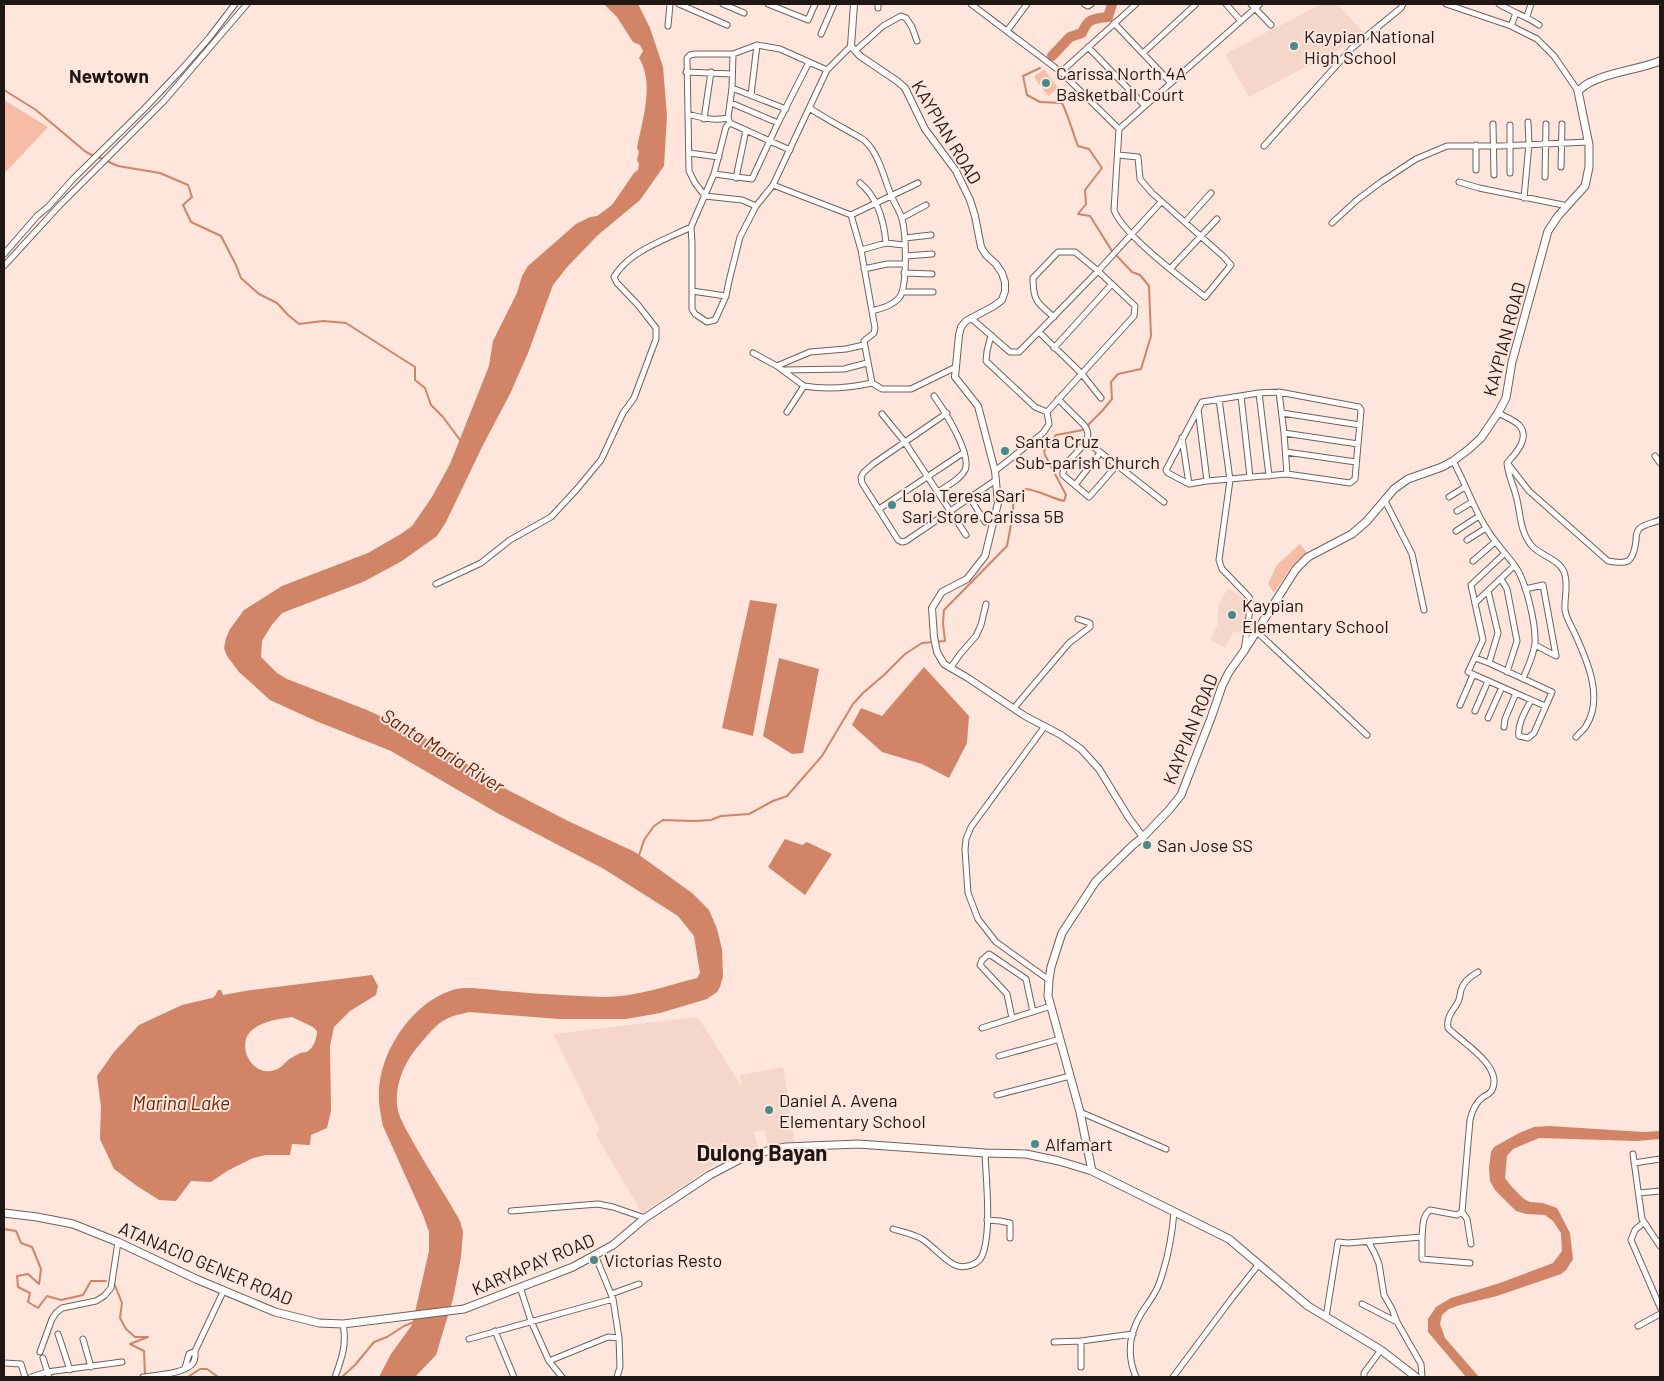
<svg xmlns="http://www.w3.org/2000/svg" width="1664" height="1381" font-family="Barlow,sans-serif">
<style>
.built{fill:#f5d6ca}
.green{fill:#f7bca6}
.water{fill:#d18466;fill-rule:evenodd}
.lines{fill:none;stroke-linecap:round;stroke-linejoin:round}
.stream{stroke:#d18466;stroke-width:2}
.river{stroke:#d18466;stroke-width:10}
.minor-casing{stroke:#735f58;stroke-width:7}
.tertiary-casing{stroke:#735f58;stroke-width:8}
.secondary-casing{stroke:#735f58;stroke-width:9}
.minor{stroke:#fff;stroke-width:5}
.tertiary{stroke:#fff;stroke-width:6}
.secondary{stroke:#fff;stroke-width:7}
.poi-dot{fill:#448c89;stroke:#fee6dd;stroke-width:2}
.labels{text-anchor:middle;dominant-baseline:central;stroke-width:4;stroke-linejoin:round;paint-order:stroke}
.poi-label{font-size:18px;fill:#1f1714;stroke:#fee6dd;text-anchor:start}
.street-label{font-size:18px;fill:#1f1714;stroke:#fee6dd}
.neighbourhood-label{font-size:19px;font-weight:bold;fill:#1f1714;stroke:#fee6dd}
.water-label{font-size:19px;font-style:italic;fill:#6b2504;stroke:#fee6dd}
.district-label{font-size:22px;font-weight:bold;fill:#1f1714;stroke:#fee6dd}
</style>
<rect width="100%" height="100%" fill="#fee6dd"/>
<path class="built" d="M1322,4H1337L1366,35L1249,97L1225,54Z
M1228,588L1248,601L1243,633L1233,632L1225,648L1210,640L1217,626L1219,603Z
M698,1017L742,1087L740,1075L783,1067L795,1143L768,1148L765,1130L754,1132L759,1149L728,1156L642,1213L596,1135L599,1128L553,1034Z"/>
<path class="green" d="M1044,69L1058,88L1048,96L1034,77Z
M4,100L48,127L4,174Z
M1300,544L1307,553L1291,567L1274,593L1268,584L1277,565Z"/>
<path class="water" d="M604,4H638L650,28L663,67L667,116L664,166L640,200L598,235L568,266L553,285L528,353L510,394L483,445L446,522L437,536L402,561L363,582L282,613L271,626L262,641L261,657L277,673L287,679L367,710L417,733L508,790L568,821L635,852L692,893L709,910L717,929L722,949L723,976L720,987L717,992L707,999L660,1013L626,1019H559L469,1012C441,1018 438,1023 420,1044C404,1062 393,1087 398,1111C401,1122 408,1132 413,1142C428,1169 445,1194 460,1221L463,1232L461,1257L453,1299L436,1355L415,1377H379L391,1354L412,1325L429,1251V1232L423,1215L383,1126C381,1115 378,1103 379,1092C380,1050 414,1000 456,989C469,986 492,990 505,991C538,994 571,996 604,997C635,997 667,986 697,978L700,973L694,936L678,916L604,869L499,814L391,751L316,721L270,700L239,672L227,656L224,648L226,638L230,629L244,610L282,586L368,553L401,534L412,526L432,497L450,464L489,366L493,341L517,293L522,276L528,266L576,224L590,217L597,216L612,205L634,173L638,170L639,164L637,160L639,152L637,148C642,121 655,84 639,58L643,51L640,45L633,42L617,17Z
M750,600L777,604L753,736L722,728Z
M779,658L819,669L803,753L792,754L763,736Z
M924,667L969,716L967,743L949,778L922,764L882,752L852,725L861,708L882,716Z
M785,839L802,845L807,842L832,854L805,895L768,867Z
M372,975L378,986L376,995L350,1011L334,1027L330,1046L331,1111L327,1128L311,1135L310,1145L292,1144L290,1155H266L253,1158L227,1171L211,1182L191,1181L176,1201L159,1200L137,1186L114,1169L100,1139L101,1107L97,1076L114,1052L139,1025L182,1005L212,998L215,996L218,990H221L223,995L245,991ZM292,1017L313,1027L317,1031C317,1038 314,1047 308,1051C305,1053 303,1052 300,1053C297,1055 290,1058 287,1061C283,1065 281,1068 275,1070C252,1078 235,1045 252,1030C263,1021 278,1019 292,1017Z
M1549,1126L1644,1132L1660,1131V1139L1637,1141L1539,1138L1513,1149L1507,1156L1505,1178L1512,1187L1524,1199L1530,1202L1543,1203L1557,1208L1570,1233L1573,1259L1566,1270L1561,1274L1497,1296L1460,1305L1449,1309L1442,1315L1440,1324L1445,1338L1479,1377H1466L1428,1332V1319L1436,1307L1451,1298L1500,1283L1553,1263L1562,1251L1561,1233L1553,1221L1545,1215L1526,1214L1516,1211L1495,1190L1490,1181L1489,1168L1491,1152L1494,1147L1519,1133L1534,1127Z"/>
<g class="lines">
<path class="stream" d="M1040,68L1023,76L1027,95L1040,102L1062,103C1069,117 1072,131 1078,146L1089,149L1102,168L1085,190L1086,204L1078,214L1090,216L1112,251
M4,90L36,110L86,152L94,156
M98,157L118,166L160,173L188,185L192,197L183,205L191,222L221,236L236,265L241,278L259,294L277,303L288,315L299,324L323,321L346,323L415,367V380L425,388L431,405L443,417L460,440
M639,856L644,840L654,826L663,820L694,821L711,820L721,816L749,814L773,801L787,796L822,756L853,704L863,693L884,675L905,654L922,643L945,641L943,623L944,610L1007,546L1012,519L1014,497L1025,489C1039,490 1050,498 1064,501L1066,495L1045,455L1044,451L1056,435L1083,430L1102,411L1112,399L1111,382L1118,374L1141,369L1151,336L1149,286L1140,275L1132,272L1117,256
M4,1229L16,1231L21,1243L32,1247L41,1269L39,1284L28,1274L17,1276L18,1287L30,1293L28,1302L38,1308L47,1296L61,1300L83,1295L91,1281H106
M114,1283L122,1303L120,1318L126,1329L135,1337H148L130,1344L144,1351L145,1376
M188,1377L200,1369H207L218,1377
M342,1377L355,1365L374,1342L387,1337L404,1326L414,1322"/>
<path class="river" d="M1052,56L1070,37L1082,33C1088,18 1093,19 1108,17L1112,4"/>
<defs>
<path id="minor" d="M679,4L727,25
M723,4L744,13
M768,4L808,20L815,4
M971,4L1061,72L1119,129
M1084,4L1088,6L1091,4
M1226,4L1241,21
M1251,4L1271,25
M1446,4L1511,26L1537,39L1554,56L1578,91
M1499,4C1512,12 1526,16 1539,25
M878,8V4
M1527,16L1531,4
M1114,23L1171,83
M668,26L670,4
M1511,26L1516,13
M1007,31L1027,4
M821,34L834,4
M1088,47L1145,106
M855,51L883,26L901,16L906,18L912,27L917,41
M1143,53L1196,4
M686,72L732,74
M1061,72L1136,4
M732,88L786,109
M751,95L757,45
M731,103L778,123
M809,108C821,115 833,123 845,129C851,133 859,136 865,141C879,154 884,178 891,195C894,203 900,211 902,219C906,233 908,287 899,298C892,306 882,308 872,311
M688,114C702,118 714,121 728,118
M728,118L730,123L790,150
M728,118L732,88L733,54
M704,119L711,72
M730,123L726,127L714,174L691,227L692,243V309L695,314L707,322L715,320L726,296L729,281L740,237L756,206L773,185L827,70L851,46
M1493,124L1494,175
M1510,125V173
M1476,145V170
M1264,146L1352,48L1401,8L1403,4
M689,153L719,157
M1118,155L1138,157L1140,179L1152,193L1223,256L1231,265L1205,297C1183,279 1122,234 1114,210L1119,129L1260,4
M1561,167L1562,124
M714,174L752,179L778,123L809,62
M1545,177L1546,124
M736,178L746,130
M1459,182L1479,188L1568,206
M860,183C877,197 884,221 886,243
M773,185L851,215L861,250L875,328L874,333L864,341L872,383C849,388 827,390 804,386L787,412
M1524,198L1529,144L1528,122
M756,206L742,200L705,196L695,183L689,171L687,58L690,55L695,54H733L757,45L780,49L827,70
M851,215L918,183
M902,218L926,205
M1185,222L1211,193
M1332,223L1357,200L1381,182L1416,159L1447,146H1501L1588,142
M905,238L931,235
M861,250L886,243L904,245
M4,254L37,216L48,207L73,179L145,108L181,70L209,38L235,4
M906,256L932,254
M4,266L59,206L164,101L247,4
M1171,268L1217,219
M864,269L887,264H905
M904,273L932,274
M692,291L726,296
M903,292H933
M971,318L1010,352H1019L1098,271L1161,202
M1039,332L1082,374L1101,398
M991,335L987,351L986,361L1035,407L1047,412
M1054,348L1112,284
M753,353L777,366L804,386
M777,366L810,352L846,349L864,345
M783,370L844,369L867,363
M872,383L882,389H911L956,367
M1279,392L1284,433L1287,474L1207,481L1189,484L1168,473L1166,470L1202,402L1259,393L1279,392L1359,407L1361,410L1355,479L1350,483L1287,474
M1259,393L1269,476
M934,396C944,410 972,454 965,470C960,480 946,486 938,492
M1241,396L1250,477
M1058,399L1084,425C1100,444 1061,457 1063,475L1089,497L1117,465
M1219,399L1230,480L1219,560L1222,569L1249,597L1251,602L1244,651
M1198,409L1207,481
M947,413L873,464L864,472L861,477L862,483L898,540L902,542L906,541L996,480
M1282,413L1360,425
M1498,413C1504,416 1514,420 1519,425C1531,438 1515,454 1507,463C1508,475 1513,484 1516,496C1521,513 1519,531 1532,546C1541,556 1559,559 1564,572C1569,585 1564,597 1565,610C1566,618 1572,627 1575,634C1587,660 1604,698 1586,726C1584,730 1579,733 1576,737
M882,414L904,441L966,535
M1284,433L1358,444
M1182,438L1189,484
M1086,441L1164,502
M1286,452L1356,462
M1655,456L1660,463
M1453,461C1465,482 1472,505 1485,526C1493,541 1505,552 1515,566C1526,581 1536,624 1535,643C1534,655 1527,668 1523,679
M1508,464L1529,491L1608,561C1629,565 1633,562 1636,541C1636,536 1636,533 1639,529C1643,524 1654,523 1660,520
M995,471L1043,433L1049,424L1047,412L1134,316L1135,306L1098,271L1075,252H1058L1033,278C1033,301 1037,303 1054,317
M1075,485L1100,453
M1449,497L1465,487
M970,498L985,522
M1385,501L1412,554L1424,610
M879,509L963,453
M1457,511L1472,502
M1456,531L1479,516
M1467,540L1486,528
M1504,554L1471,585L1483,640L1468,672L1545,706
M1473,561L1495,542
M1501,579L1507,589L1517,641L1507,672
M436,584L481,563L510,540L551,517L577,489L601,460L623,413L634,398L656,339V328L638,305L617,283L614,277C629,251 665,240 691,227
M1525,589L1543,585L1556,656L1535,645
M1488,591L1498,633L1489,663
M1475,603L1514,566
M1256,631L1367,735
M1475,658L1489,663L1552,692L1534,733L1528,738L1519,736C1517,724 1526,710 1531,700
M951,667L961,653L976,636L981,625L986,604
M1460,705L1473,675
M1014,708L1069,643L1090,627V623L1078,619
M1475,711L1488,681
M1488,718L1502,687
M1045,726L971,827L966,839L965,850L968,893L978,919L996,942L1049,980
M1504,727L1505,719L1516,693
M1012,1018L1007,994L980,965L982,960L989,954L1026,979L1033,1012
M982,1028L1051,1006
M999,1056L1060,1039
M997,1095L1070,1076
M1080,1112L1166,1149
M1633,1154L1642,1219L1660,1246
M1634,1163L1660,1159
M1639,1193L1660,1191
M511,1211L598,1204L613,1207L645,1218
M1462,1212L1467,1219L1471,1244
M987,1220L1000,1221L1010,1223V1238
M1643,1223L1635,1230L1631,1240L1660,1307
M893,1229C902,1232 914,1234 922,1239C933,1246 945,1261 955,1265C964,1269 978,1265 982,1256C992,1233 986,1179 985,1153
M1422,1237V1259L1470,1263
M1368,1241L1375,1254L1379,1264L1384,1295L1392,1309L1397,1322L1421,1364L1422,1377
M595,1255L613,1299L619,1338L620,1367L617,1377
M520,1287L531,1321L549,1361L562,1377
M611,1294L639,1284
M1362,1304L1397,1322
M1326,1317L1338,1242L1348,1243L1422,1237C1423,1227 1422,1216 1430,1210L1457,1215L1462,1212L1470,1120C1472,1111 1475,1103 1483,1097C1487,1095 1490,1094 1492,1090C1504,1066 1461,1042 1448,1028C1446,1017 1453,1011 1458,1002C1460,998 1460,994 1461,990C1463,982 1471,976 1478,972
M1638,1326L1660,1314
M495,1331L514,1377
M58,1334L70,1370
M83,1339L91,1367
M469,1339L613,1299
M1054,1342L1081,1341
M40,1352L52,1319L56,1313L62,1308L96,1301L104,1296L111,1288L118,1242
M43,1358L49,1377
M549,1361L608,1337L619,1338
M4,1363L21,1364L25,1377
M1081,1367V1341L1133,1334
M185,1368L189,1354L195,1351
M31,1377L47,1372L122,1362
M143,1377C156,1375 185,1374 193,1363C196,1359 195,1355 195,1351L224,1290
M335,1377C342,1358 347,1344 343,1324
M1136,1377C1127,1356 1129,1334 1141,1314C1147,1304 1155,1295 1159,1284C1167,1262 1172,1236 1174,1212
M1173,1377L1232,1298L1259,1264
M1364,1377V1373L1381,1350"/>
<path id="tertiary" d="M854,4L851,46L860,56L897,81L905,88L925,129L956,171L970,200L975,216L981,247L986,255L996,264L1002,273L1005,282V291L1002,300L994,306L966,321L961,327L959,335L955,377L978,406L995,471L998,503L985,556L967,579L942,592L932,608L934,637L937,652L944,664L968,678L1025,716L1061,735L1081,749L1099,769L1129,818L1143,837"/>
<path id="secondary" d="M1092,1171L1080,1112L1048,996L1049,980L1051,967L1062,933L1096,881L1133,845L1143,837L1169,810L1181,795L1211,718L1222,686L1229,672L1244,651L1296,569L1308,557L1352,534L1367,521L1394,489L1408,479L1442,467L1453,461L1469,449L1481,438L1498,413L1506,398L1512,362L1548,231L1558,216L1585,186L1589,167V145L1578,91C1582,88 1586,84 1591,82C1612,71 1638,70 1660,61
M4,1213L37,1217L73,1224L118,1242L196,1279L275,1312L319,1323L343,1324L464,1309L573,1267L613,1245L645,1218L710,1175L748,1155L786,1147L858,1144L985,1153L1026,1154L1059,1161L1092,1171L1229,1239L1308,1306L1381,1350L1416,1377"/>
</defs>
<use href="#minor" class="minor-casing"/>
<use href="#tertiary" class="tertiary-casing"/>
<use href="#secondary" class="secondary-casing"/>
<use href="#minor" class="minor"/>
<use href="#tertiary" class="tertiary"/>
<use href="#secondary" class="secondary"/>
</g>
<g class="poi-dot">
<circle cx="1294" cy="46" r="5"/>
<circle cx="1046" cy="83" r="5"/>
<circle cx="1005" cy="451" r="5"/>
<circle cx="892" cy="505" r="5"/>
<circle cx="1232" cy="615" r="5"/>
<circle cx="1147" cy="845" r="5"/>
<circle cx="769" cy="1110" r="5"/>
<circle cx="1035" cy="1144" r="5"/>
<circle cx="594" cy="1260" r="5"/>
</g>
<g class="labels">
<g class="poi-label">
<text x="1304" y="36">Kaypian National<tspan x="1304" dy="21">High School</tspan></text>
<text x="1056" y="73">Carissa North 4A<tspan x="1056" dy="21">Basketball Court</tspan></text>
<text x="1015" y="441">Santa Cruz<tspan x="1015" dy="21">Sub-parish Church</tspan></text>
<text x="902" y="495">Lola Teresa Sari<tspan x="902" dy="21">Sari Store Carissa 5B</tspan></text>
<text x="1242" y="605">Kaypian<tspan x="1242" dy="21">Elementary School</tspan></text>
<text x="1157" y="845">San Jose SS</text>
<text x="779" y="1100">Daniel A. Avena<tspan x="779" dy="21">Elementary School</tspan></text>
<text x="1045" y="1144">Alfamart</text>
<text x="604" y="1260">Victorias Resto</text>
</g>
<g class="street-label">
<text transform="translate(947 132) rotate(59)">KAYPIAN ROAD</text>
<text transform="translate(1504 339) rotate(-75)">KAYPIAN ROAD</text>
<text transform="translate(1190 729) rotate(-68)">KAYPIAN ROAD</text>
<text transform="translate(206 1263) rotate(23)">ATANACIO GENER ROAD</text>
<text transform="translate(533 1264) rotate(-23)">KARYAPAY ROAD</text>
</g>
<g class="neighbourhood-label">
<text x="109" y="75">Newtown</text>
</g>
<g class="water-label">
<text transform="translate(443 750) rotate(32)">Santa Maria River</text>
<text x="181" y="1102">Marina Lake</text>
</g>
<g class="district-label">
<text x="762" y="1152">Dulong Bayan</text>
</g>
</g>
<rect width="1664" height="1381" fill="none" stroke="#1f1714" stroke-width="10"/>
</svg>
